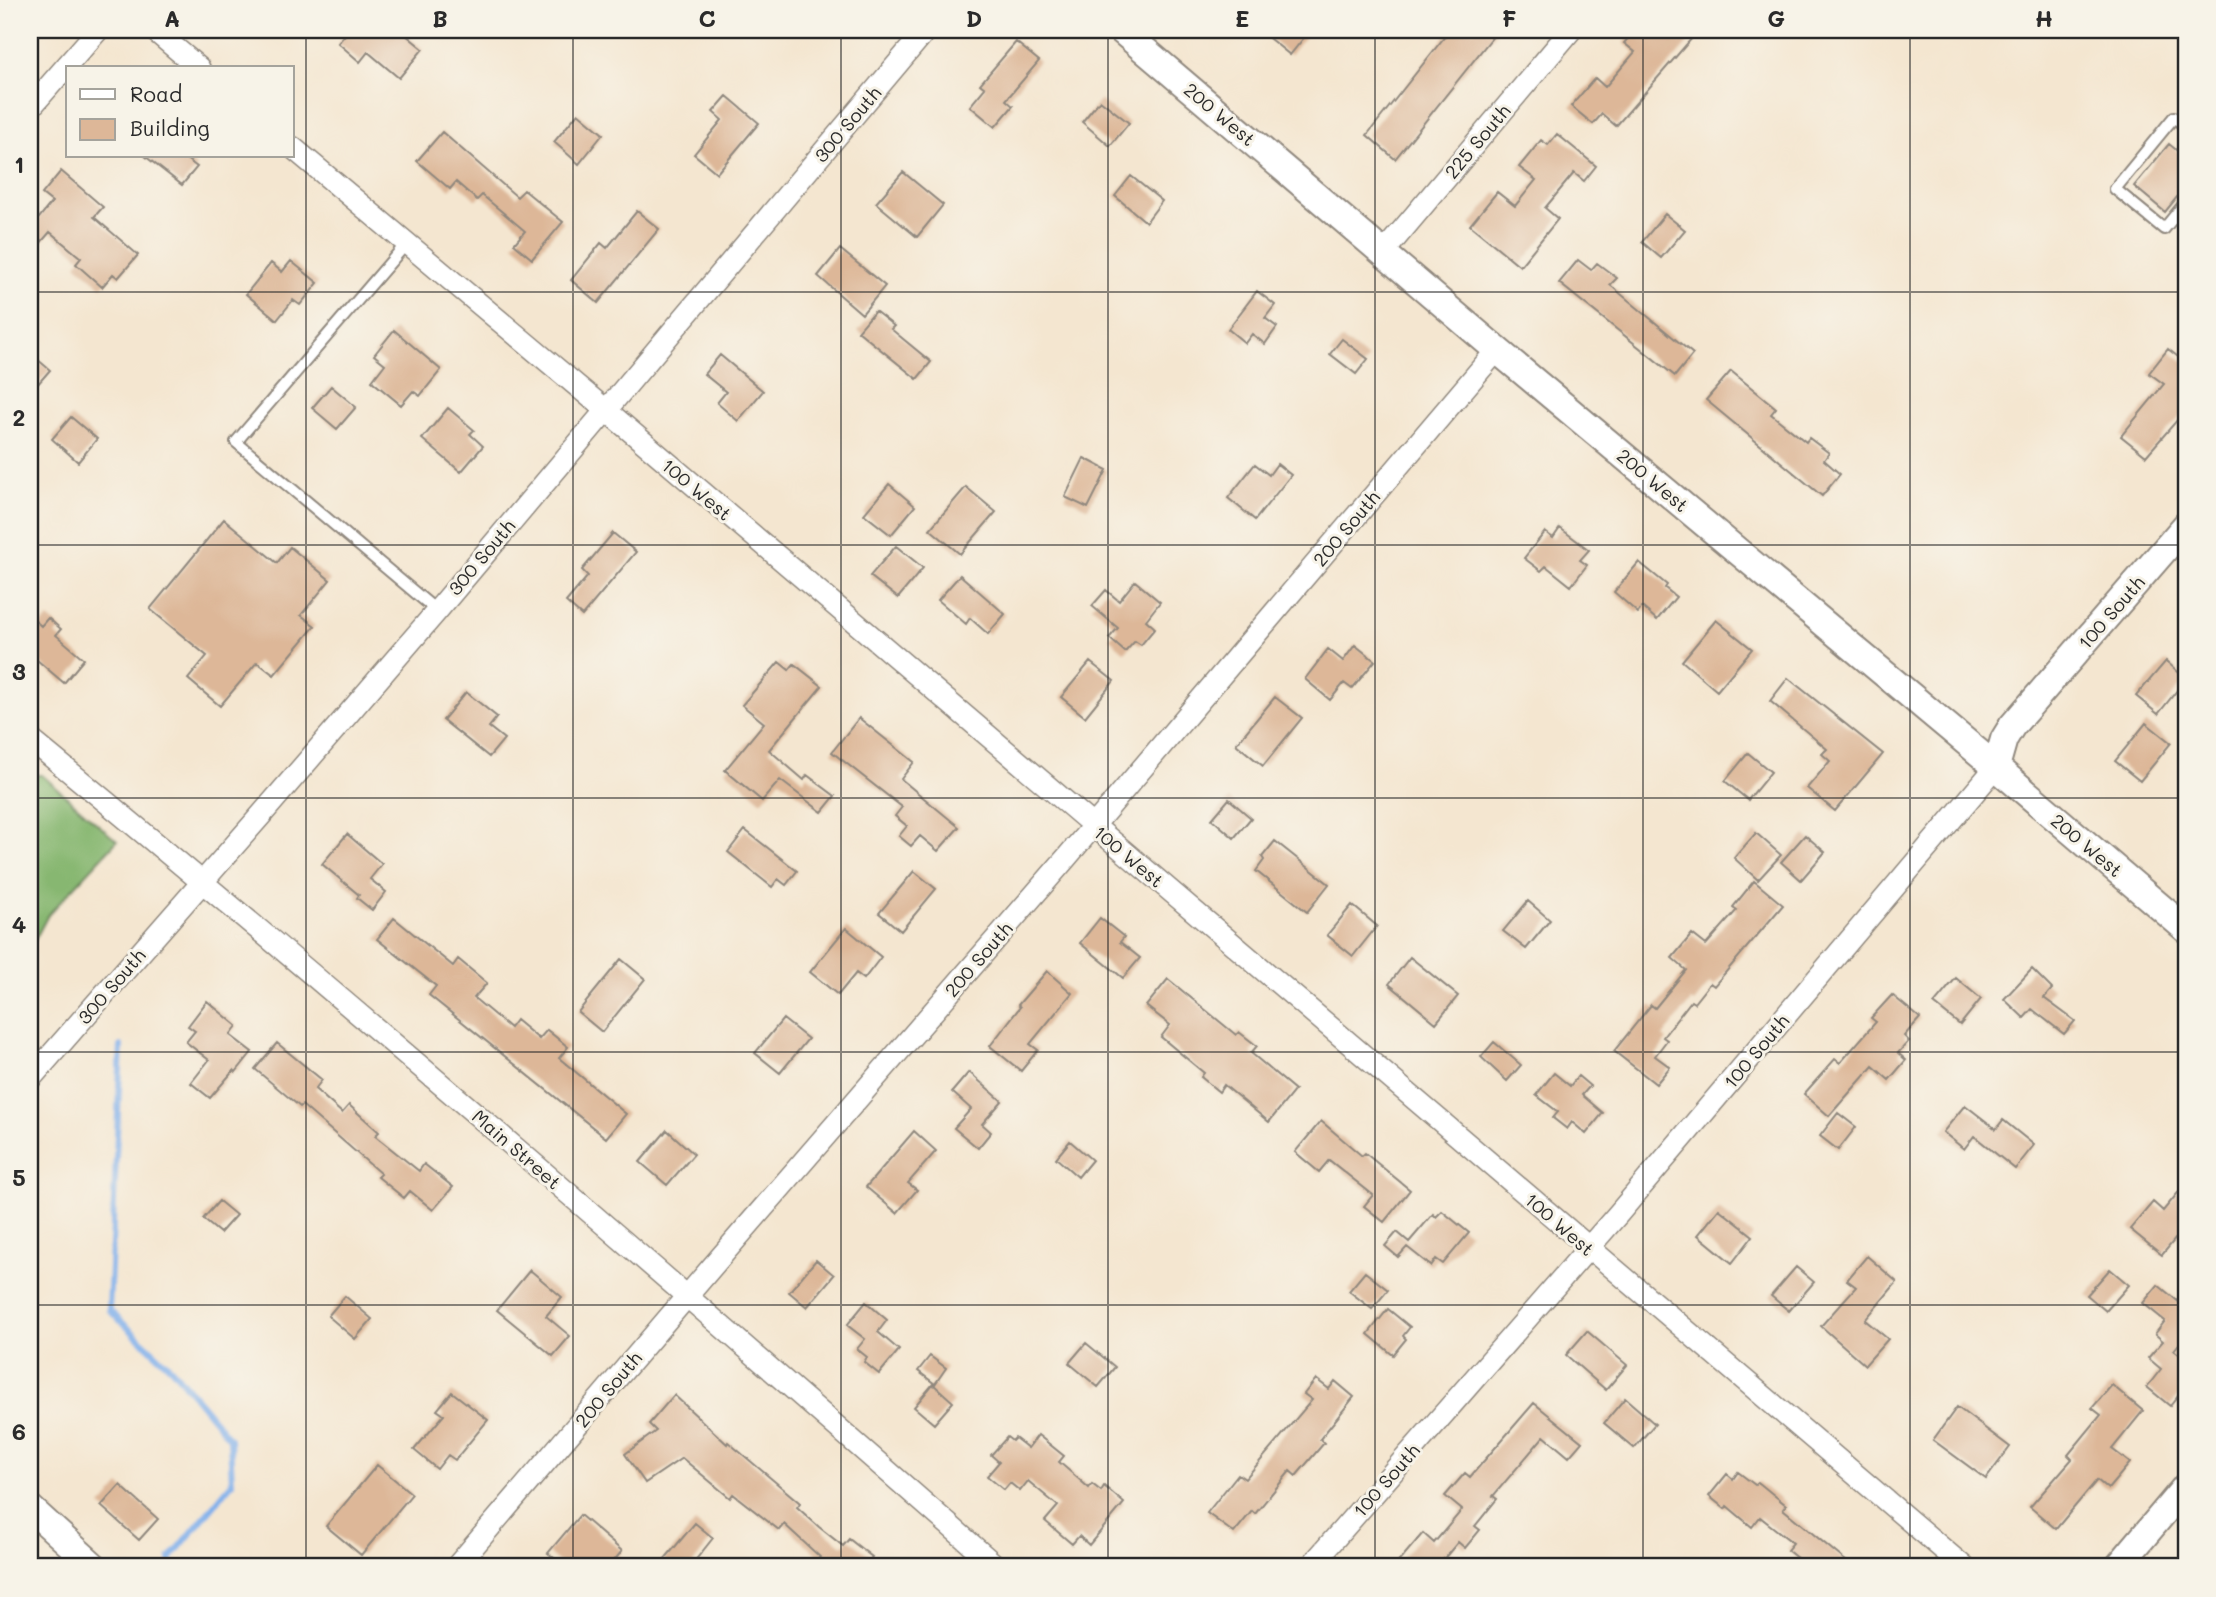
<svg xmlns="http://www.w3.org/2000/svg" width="2216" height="1597" font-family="Mali,sans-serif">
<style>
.forest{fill:#87b771;stroke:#59714e;stroke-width:2}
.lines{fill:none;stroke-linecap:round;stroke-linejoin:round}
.stream{stroke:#81b0eb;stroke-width:6}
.building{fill:#ddb798}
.service-casing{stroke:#90887e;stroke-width:14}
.minor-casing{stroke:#90887e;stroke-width:24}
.tertiary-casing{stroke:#90887e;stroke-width:30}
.service{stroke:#fff;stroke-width:10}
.minor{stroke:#fff;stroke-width:21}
.tertiary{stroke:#fff;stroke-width:26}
.grid{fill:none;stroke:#2b2b2b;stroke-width:2;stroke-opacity:0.55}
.labels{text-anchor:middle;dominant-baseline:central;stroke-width:6;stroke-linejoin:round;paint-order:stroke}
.street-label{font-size:19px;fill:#2b2b2b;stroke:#f7f3e8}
.neatline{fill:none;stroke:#2b2b2b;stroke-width:2.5}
.grid-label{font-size:23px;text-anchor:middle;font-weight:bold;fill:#2b2b2b}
</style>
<rect width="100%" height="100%" fill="#f7f3e8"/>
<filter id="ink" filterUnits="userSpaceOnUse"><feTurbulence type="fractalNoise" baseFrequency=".0143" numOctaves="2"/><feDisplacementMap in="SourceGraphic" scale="14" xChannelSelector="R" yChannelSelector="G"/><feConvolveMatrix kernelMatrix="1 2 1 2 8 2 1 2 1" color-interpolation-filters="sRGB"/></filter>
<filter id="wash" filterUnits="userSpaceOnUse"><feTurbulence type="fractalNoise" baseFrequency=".00686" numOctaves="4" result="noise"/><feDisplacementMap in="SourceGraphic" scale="28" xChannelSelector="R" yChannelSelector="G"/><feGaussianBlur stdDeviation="1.57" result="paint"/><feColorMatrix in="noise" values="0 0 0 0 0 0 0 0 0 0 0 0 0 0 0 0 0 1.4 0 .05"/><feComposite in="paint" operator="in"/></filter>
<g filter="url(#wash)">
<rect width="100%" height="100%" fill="#f4e6d0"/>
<path class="forest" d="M30,775H42L117,841L48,915L30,949Z"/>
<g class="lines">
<path class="stream" d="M121,1046L109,1310L172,1369L230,1439L232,1483L170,1559L171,1567"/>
</g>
<g id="blocks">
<path class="building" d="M349,30H400L423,49L399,78L368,52L360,62L338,43Z
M1259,30H1310L1290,55Z
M1450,30H1498L1395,159L1367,135Z
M1635,30H1699L1616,126L1602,114L1593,124L1571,106L1595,78L1605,87L1635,52L1624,43Z
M1016,42L1039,61L1006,100L1013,106L995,127L970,106L985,88L980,84Z
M727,96L759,123L717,173L694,154L722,120L713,112Z
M1100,100L1129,123L1110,146L1082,122Z
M578,113L603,134L579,164L554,142Z
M442,132L517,197L524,190L563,222L532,259L514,244L525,231L482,195L477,200L456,182L450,189L417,161Z
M1557,134L1596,166L1584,181L1574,173L1545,208L1558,219L1520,266L1470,225L1497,192L1515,206L1536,180L1519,167L1541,140L1548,145Z
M2169,144L2186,158V186L2165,212L2134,186Z
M145,156H182L197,167L182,185Z
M61,171L103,207L94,217L138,255L118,278L113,274L102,287L76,264L81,258L50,232L30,255V229L52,202L42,194Z
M903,172L943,205L917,237L876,203Z
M1131,176L1162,201L1146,222L1115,196Z
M637,211L659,229L598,303L571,280L601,243L607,248Z
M1665,214L1685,230L1661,258L1642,242Z
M840,249L885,286L862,314L818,276Z
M1578,260L1591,270L1597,263L1617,278L1610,285L1693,354L1675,376L1559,283Z
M291,261L318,283L300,305L293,300L277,320L246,294L271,263L282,272Z
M1257,291L1275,305L1265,318L1277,327L1265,344L1252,334L1245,343L1228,329Z
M875,311L894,326L891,329L931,362L917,379L858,331Z
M394,330L441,370L420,396L413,391L401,405L372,381L385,364L374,355Z
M1342,339L1368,359L1356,374L1330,354Z
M2168,349L2186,363V410L2146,456L2121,436L2164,384L2149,373Z
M30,353L50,370L30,393Z
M720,355L763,391L738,421L717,403L726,392L704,374Z
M1731,371L1776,408L1771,414L1806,442L1809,438L1829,453L1824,460L1840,474L1822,496L1706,400Z
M331,386L356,407L337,429L312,408Z
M448,408L474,430L470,434L483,446L461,472L422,439Z
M71,417L97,439L78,462L52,439Z
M1084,458L1107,470L1088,508L1065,497Z
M1255,464L1269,475L1277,464L1291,475L1255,520L1228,498Z
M889,484L915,506L891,535L864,514Z
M966,487L996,512L960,554L930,529Z
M224,519L277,563L290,547L330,580L301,615L315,626L274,675L257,662L220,706L188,679L207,656L150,609Z
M1560,528L1589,550L1580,560L1587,565L1571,586L1546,566L1541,571L1524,558L1545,532L1553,538Z
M613,533L636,552L582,616L566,602L588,576L582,570Z
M896,546L923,568L898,598L870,576Z
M1639,562L1667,585L1665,588L1676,597L1657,620L1642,607L1638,613L1614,592Z
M960,575L1005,614L988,634L970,618L966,624L938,600Z
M1135,581L1160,602L1146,620L1155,628L1141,645L1135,641L1125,652L1109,638L1118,628L1092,606L1106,590L1119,601Z
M30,616L41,626L48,618L61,629L56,635L84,659L64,683L30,654Z
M1716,620L1752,649L1717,691L1682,661Z
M1355,645L1375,661L1352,689L1344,683L1330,700L1305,679L1328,649L1343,661Z
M2166,661L2186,679L2158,714L2136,696Z
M779,662L789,670L794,664L822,686L769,750L804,780L807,775L835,796L822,812L780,780L762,801L725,770L764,723L742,705Z
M1090,662L1114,681L1085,717L1061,697Z
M1788,678L1883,754L1835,811L1807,788L1830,761L1822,754L1827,749L1770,701Z
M466,692L497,717L489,727L504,739L489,757L443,720Z
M1275,697L1302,718L1263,766L1236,744Z
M859,718L914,762L901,779L959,827L938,851L920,836L911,846L899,836L907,826L895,816L902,807L832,752Z
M2146,723L2171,743L2140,781L2115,761Z
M1748,753L1771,772L1748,800L1725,781Z
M1229,799L1251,818L1234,838L1212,819Z
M745,830L797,871L786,885L778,879L772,887L728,852Z
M1756,833L1781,855L1758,880L1734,858Z
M347,834L382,864L370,879L386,892L372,910L357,898L359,895L322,864Z
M1805,835L1825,852L1801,880L1781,862Z
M1275,841L1329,884L1307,912L1256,871L1264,860L1262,857Z
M914,871L936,889L901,931L879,913Z
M1754,881L1783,905L1714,986L1710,983L1694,1003L1691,1001L1663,1037L1667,1040L1655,1056L1670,1067L1656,1084L1614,1051L1651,1005L1655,1008L1686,970L1672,958L1692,934L1706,945L1737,910L1733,907Z
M1528,901L1550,920L1526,949L1503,931Z
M1352,905L1377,926L1353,956L1327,935Z
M394,918L453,966L458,959L487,983L474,998L510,1028L516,1020L539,1039L547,1030L568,1047L559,1058L626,1114L606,1138L429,995L436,986L377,939Z
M1100,918L1124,937L1120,942L1140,958L1123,978L1080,943Z
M846,928L881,957L864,979L856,973L838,995L810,972Z
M1410,957L1458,996L1436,1023L1389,984Z
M621,959L645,979L602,1032L578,1012Z
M2032,969L2052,989L2044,998L2075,1021L2064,1034L2032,1009L2024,1018L2004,999Z
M1047,971L1072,993L1030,1044L1038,1050L1021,1071L990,1046L1020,1007L1018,1005Z
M1956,978L1981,999L1960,1025L1934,1004Z
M1168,979L1236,1035L1239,1032L1257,1046L1251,1053L1295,1090L1269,1122L1224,1085L1219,1092L1201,1077L1204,1073L1161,1037L1170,1025L1146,1006Z
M1892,995L1920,1018L1904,1036L1909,1041L1898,1053L1906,1060L1889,1080L1873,1066L1829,1116L1804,1094L1835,1059L1840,1063L1876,1022L1871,1018Z
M207,1001L237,1026L230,1035L252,1052L236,1072L234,1070L210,1098L191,1083L209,1060L186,1042L195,1031L188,1026Z
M783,1019L808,1039L780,1073L755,1053Z
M1494,1042L1521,1065L1507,1081L1481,1057Z
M277,1043L322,1080L315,1089L342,1113L349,1105L379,1132L375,1136L419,1171L424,1164L453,1187L433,1210L410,1191L404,1198L378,1177L381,1174L302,1105L300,1107L255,1069Z
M969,1072L1002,1101L982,1124L991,1132L978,1148L954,1128L971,1109L952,1092Z
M1554,1073L1570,1086L1578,1076L1590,1086L1582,1095L1603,1113L1586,1134L1572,1122L1567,1129L1553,1118L1558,1112L1536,1095Z
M1965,1105L1996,1129L2003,1120L2034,1145L2015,1169L1974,1136L1964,1149L1943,1132Z
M1838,1113L1856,1127L1838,1150L1820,1136Z
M1321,1121L1362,1156L1365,1153L1410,1190L1384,1222L1364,1206L1373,1195L1329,1160L1319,1172L1295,1152Z
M667,1130L694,1154L667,1185L640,1162Z
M914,1131L936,1151L908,1183L917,1190L897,1213L866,1187Z
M1070,1141L1092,1160L1078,1177L1056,1158Z
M2186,1183V1226L2162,1255L2130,1229L2153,1202L2163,1211Z
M219,1201L236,1215L220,1233L203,1219Z
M1719,1209L1753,1236L1732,1263L1698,1235Z
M1442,1211L1469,1233L1443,1264L1436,1259L1431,1266L1407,1247L1398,1257L1385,1246L1397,1232L1409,1242L1433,1214L1436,1217Z
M1867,1256L1897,1282L1865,1320L1888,1339L1865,1365L1821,1326L1856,1287L1847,1280Z
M816,1260L834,1275L807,1307L789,1292Z
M1796,1267L1814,1282L1789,1311L1771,1296Z
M2110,1269L2129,1285L2106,1311L2087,1295Z
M530,1270L562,1297L546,1316L570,1336L553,1356L497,1310Z
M1365,1272L1388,1290L1372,1309L1349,1291Z
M2158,1285L2186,1308V1335L2174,1350L2186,1360V1386L2170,1406L2147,1387L2161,1369L2148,1358L2163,1341L2155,1334L2165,1321L2143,1303Z
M345,1296L372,1319L355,1339L328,1316Z
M866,1302L887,1320L878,1332L899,1350L879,1374L864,1362L867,1357L857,1349L865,1339L847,1325Z
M1388,1309L1410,1327L1403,1336L1406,1339L1393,1355L1368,1334Z
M1587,1331L1627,1365L1606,1390L1566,1355Z
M1086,1343L1115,1367L1098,1387L1069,1363Z
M930,1356L946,1368L935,1384L918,1371Z
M1316,1379L1329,1389L1335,1381L1354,1397L1320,1439L1324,1443L1296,1476L1290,1471L1255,1514L1252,1511L1234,1533L1207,1513L1238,1474L1245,1479L1312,1400L1304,1394Z
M933,1384L953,1402L934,1424L914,1407Z
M2112,1385L2143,1411L2112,1449L2130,1463L2108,1489L2097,1480L2056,1529L2030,1507L2072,1459L2068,1455L2101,1415L2092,1408Z
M452,1392L488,1420L455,1460L448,1455L437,1469L414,1450L444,1415L437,1410Z
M674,1395L727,1444L728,1442L800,1503L797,1507L819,1527L843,1546L849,1539L872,1557L864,1567H812L820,1557L784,1524L779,1530L733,1494L730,1498L682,1458L645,1483L625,1454L656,1431L649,1424Z
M1625,1398L1655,1424L1634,1448L1604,1423Z
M1534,1403L1582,1442L1569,1457L1544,1436L1493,1496L1497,1499L1475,1526L1480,1530L1465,1548L1458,1542L1437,1567H1394L1423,1533L1434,1543L1462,1510L1445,1496L1465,1473L1470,1477Z
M1957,1407L2010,1447L1986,1479L1933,1440Z
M1038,1435L1064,1456L1059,1462L1089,1488L1092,1484L1101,1491L1104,1486L1124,1503L1089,1545L1079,1536L1072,1544L1045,1521L1058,1506L1028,1481L1020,1491L1010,1483L1004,1490L987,1476L999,1462L991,1455L1007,1437L1012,1441L1015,1438L1028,1448Z
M377,1465L412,1494L361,1555L326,1526Z
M1738,1472L1755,1485L1758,1482L1786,1505L1783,1509L1853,1567H1808L1787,1550L1793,1543L1760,1517L1752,1527L1727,1506L1725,1509L1709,1496L1727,1474L1733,1479Z
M120,1485L158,1519L139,1540L101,1506Z
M580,1515L622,1551L609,1567H565L548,1553Z
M695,1523L713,1538L690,1567H672L664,1560Z"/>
</g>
</g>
<g filter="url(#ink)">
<use href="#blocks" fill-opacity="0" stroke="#90887e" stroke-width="2"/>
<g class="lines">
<defs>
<path id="service" d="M2186,127L2174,117L2115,189L2164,229L2186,202
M406,244L236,442L437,611"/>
<path id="minor" d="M154,30L199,68
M30,108L98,30
M292,147L607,411L1964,1567
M1383,253L1571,30
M30,739C358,1009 678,1287 997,1567
M30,1079L262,814L437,611L926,30
M456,1567L712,1267L1067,857L1497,350
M1310,1567L1619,1213L1996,767"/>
<path id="tertiary" d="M1121,30L1497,350L1996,767L2186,929
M1996,767L2004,739L2012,726L2186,525
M30,1508L95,1567
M2118,1567L2186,1486"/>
</defs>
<use href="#service" class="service-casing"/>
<use href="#minor" class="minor-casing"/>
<use href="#tertiary" class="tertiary-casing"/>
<use href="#service" class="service"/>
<use href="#minor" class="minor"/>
<use href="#tertiary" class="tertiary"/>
</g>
</g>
<path class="grid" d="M306,30V1567M573,30V1567M841,30V1567M1108,30V1567M1375,30V1567M1643,30V1567M1910,30V1567M30,292H2186M30,545H2186M30,798H2186M30,1052H2186M30,1305H2186"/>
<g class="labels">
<g class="street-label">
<text transform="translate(1220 114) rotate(40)">200 West</text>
<text transform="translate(847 124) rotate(-50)">300 South</text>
<text transform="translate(1477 141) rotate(-50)">225 South</text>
<text transform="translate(1653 480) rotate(40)">200 West</text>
<text transform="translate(697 489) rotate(40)">100 West</text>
<text transform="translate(1346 528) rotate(-50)">200 South</text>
<text transform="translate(481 557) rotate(-50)">300 South</text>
<text transform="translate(2111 612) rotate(-49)">100 South</text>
<text transform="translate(2087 845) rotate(40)">200 West</text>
<text transform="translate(1129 856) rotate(40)">100 West</text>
<text transform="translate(978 959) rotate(-49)">200 South</text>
<text transform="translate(111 986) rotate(-49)">300 South</text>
<text transform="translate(1756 1051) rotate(-50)">100 South</text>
<text transform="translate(517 1149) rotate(41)">Main Street</text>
<text transform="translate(1560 1224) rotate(41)">100 West</text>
<text transform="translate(608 1389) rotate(-50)">200 South</text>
<text transform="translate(1386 1480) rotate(-49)">100 South</text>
</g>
</g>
<rect width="2216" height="1597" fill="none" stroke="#f7f3e8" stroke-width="77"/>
<rect x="66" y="66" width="228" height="91" fill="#f7f3e8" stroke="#a5a39c" stroke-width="2"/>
<rect x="80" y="89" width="35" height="10" fill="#ffffff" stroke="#a5a39c" stroke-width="2"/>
<text x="130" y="102" font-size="21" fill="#2b2b2b">Road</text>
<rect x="80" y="119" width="35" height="21" fill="#ddb798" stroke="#a5a39c" stroke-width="2"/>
<text x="130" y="136" font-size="21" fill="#2b2b2b">Building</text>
<rect x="38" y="38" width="2140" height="1520" class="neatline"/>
<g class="grid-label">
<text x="172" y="27">A</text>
<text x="440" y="27">B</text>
<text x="707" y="27">C</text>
<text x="974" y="27">D</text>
<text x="1242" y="27">E</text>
<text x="1509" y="27">F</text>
<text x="1776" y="27">G</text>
<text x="2044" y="27">H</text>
<text x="19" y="173">1</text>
<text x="19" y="426">2</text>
<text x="19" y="680">3</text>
<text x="19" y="933">4</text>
<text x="19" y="1186">5</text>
<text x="19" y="1440">6</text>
</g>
</svg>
